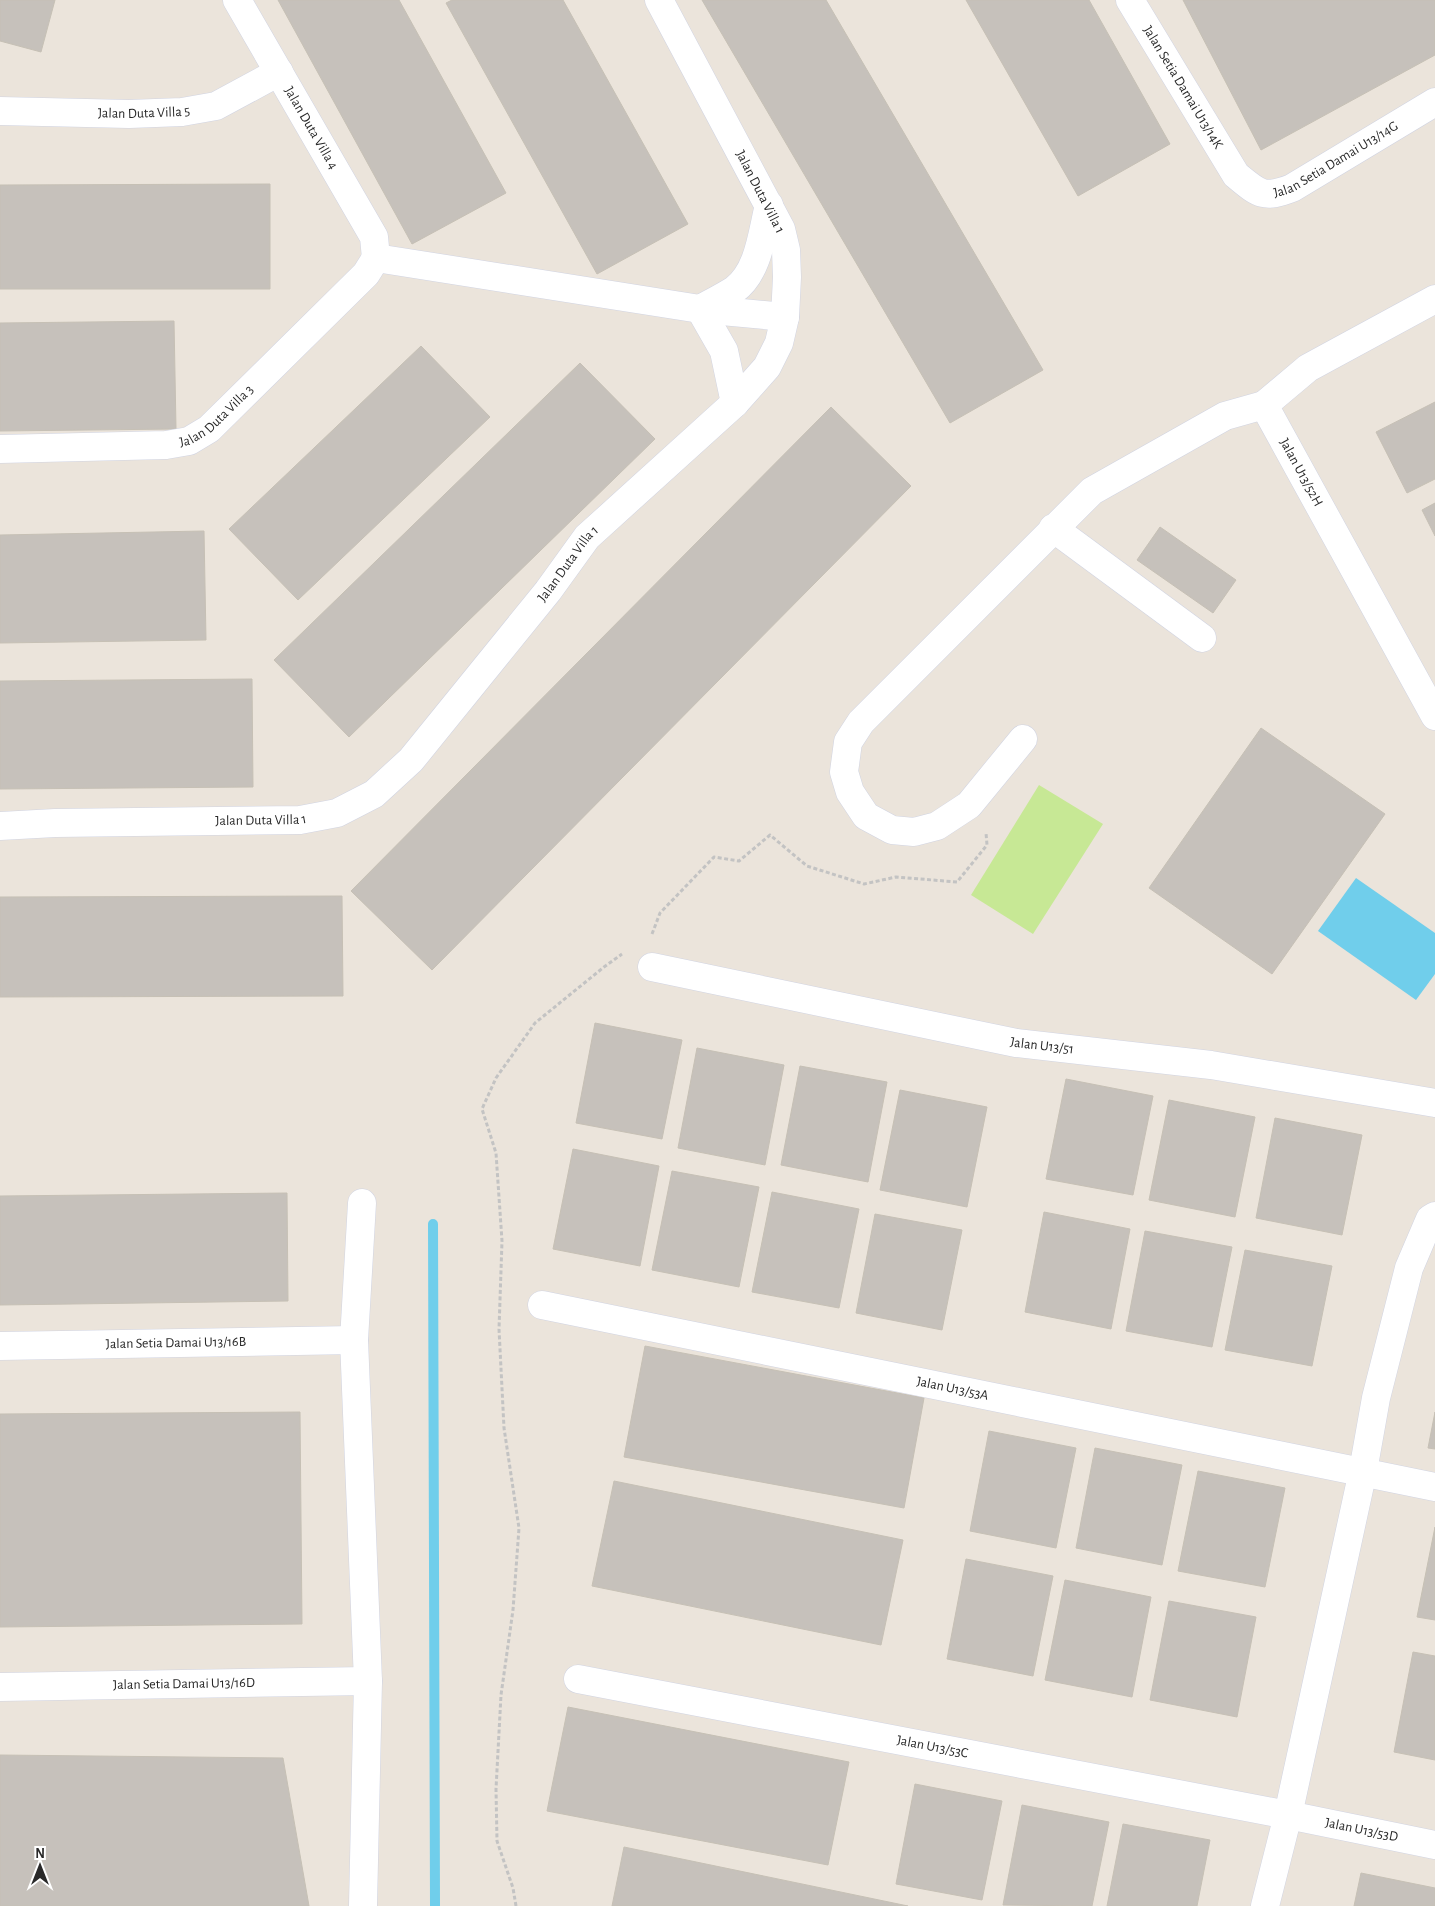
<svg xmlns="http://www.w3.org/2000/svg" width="1435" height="1906" font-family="'Alegreya Sans',sans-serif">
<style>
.pitch{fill:#c7e895}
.water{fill:#70ceeb}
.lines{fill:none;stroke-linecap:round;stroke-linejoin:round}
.stream{stroke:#70ceeb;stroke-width:10}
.building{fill:#c6c1bb;stroke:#c6c0b5}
.minor-casing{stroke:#d1d4e2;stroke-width:29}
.path{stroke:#c3c3c3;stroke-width:3;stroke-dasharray:4 2.5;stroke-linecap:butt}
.minor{stroke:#fff;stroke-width:28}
.labels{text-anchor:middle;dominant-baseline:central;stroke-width:4;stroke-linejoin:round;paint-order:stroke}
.street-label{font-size:14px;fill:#292929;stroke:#fff}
</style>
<rect width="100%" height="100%" fill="#ebe4db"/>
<path class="pitch" d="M1039,785L1103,824L1033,934L971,895Z"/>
<path class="water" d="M1356,878L1435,933V974L1416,1000L1318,931Z"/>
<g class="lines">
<path class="stream" d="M433,1224L435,1906"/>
</g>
<path class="building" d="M0,0H55L41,52L0,41Z
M278,0H399L506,193L412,244Z
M452,0H563L688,224L597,274L446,3Z
M702,0H826L1043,370L950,423Z
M966,0H1089L1170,144L1078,196Z
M1183,0H1435V55L1261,150Z
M270,184V289H0V185Z
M174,321L176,429L0,431V323Z
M421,346L490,417L298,600L229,529Z
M580,363L655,439L349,737L274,660Z
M1435,402V479L1407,493L1376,432Z
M831,407L911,486L432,970L351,891Z
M1435,503V536L1422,510Z
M1160,527L1236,580L1213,613L1137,560Z
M204,531L206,640L0,643V535Z
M252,679L253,787L0,789V681Z
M1261,728L1385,814L1272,974L1149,888Z
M342,896L343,996L0,997V897Z
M595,1023L682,1040L662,1139L576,1123Z
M697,1048L784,1065L765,1165L678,1148Z
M800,1066L887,1082L868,1182L781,1165Z
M1066,1079L1153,1096L1133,1195L1046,1179Z
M900,1090L987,1107L967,1207L880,1190Z
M1169,1100L1255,1117L1235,1217L1149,1200Z
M1275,1118L1362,1135L1342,1235L1256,1218Z
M573,1149L659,1166L640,1266L553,1249Z
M672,1171L759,1187L739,1287L652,1270Z
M772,1192L859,1209L839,1308L752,1292Z
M287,1193L288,1301L0,1305V1196Z
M1044,1212L1130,1229L1111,1329L1025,1312Z
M875,1214L962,1230L942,1330L856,1313Z
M1145,1231L1232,1247L1212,1347L1126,1331Z
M1245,1250L1332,1266L1312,1366L1225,1350Z
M645,1346L924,1398L904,1508L624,1457Z
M300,1412L302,1624L0,1627V1414Z
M1435,1412V1449L1428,1448Z
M989,1431L1076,1448L1056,1548L970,1531Z
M1095,1448L1182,1465L1162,1565L1076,1548Z
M1198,1471L1285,1488L1265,1587L1178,1571Z
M614,1481L903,1540L881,1645L592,1586Z
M1435,1527V1620L1417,1617Z
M966,1559L1053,1576L1033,1676L947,1659Z
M1065,1580L1151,1597L1132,1697L1045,1680Z
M1169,1601L1256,1617L1237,1717L1150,1700Z
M1413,1652L1435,1656V1760L1394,1752Z
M568,1707L849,1762L828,1865L547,1811Z
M0,1755L283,1758L309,1906H0Z
M915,1784L1002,1801L982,1900L896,1884Z
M1022,1805L1109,1822L1092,1906L1003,1905Z
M1123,1824L1210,1840L1197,1906H1107Z
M624,1847L908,1906H612Z
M1361,1873L1435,1888V1906H1354Z"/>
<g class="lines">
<defs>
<g id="minor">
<path id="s1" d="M237,0L374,237L376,258"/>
<path id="s2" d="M1130,0L1236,175C1259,194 1263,199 1292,188L1435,102"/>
<path id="s3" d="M0,111L129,114L182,112L216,106L279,72"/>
<path d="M376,258L700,309L785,317"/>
<path id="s4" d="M1435,299L1308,368L1264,405L1435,716"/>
<path d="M735,403L724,351L700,309C711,303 723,297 734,290C759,272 762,233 769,205"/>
<path id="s5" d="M0,449L166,445L189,441L209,429L366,274L376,258"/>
<path d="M1053,528L1202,638"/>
<path d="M1023,739L969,805L937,826L914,832L892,830L866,816L850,792L844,772L848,742L861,722L1092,491L1225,416L1264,405"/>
<path id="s6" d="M0,826L55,823L300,820L337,813L374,794L411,760L548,591L587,537L735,403L767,367L779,343L785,317L787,277L786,250L781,229L659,0"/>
<path id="s7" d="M652,967L1016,1043L1211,1065L1435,1103"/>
<path d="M362,1203L354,1340L368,1681L363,1906"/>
<path id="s8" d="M542,1305L1435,1487"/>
<path id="s9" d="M0,1346L354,1340"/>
<path id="s10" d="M578,1679L1288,1815L1435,1845"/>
<path id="s11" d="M0,1687L368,1681"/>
<path d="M1265,1906L1288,1815L1363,1471L1376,1398L1409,1268L1430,1219L1435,1216"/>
</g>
</defs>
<use href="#minor" class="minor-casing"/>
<path class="path" d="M652,934L660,913L714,857L739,861L770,835L807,866L864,884L896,877L957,882L987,845L986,833
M516,1906L513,1888L497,1841L496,1789L501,1695L513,1610L519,1528L504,1428L499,1329L502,1241L496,1153L482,1109L496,1078L535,1023L604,967L622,954"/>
<use href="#minor" class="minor"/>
</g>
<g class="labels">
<g class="street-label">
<text stroke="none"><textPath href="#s2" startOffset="102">Jalan Setia Damai U13/14K</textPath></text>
<text stroke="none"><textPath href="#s3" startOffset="144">Jalan Duta Villa 5</textPath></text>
<text stroke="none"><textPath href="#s1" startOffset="148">Jalan Duta Villa 4</textPath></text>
<text stroke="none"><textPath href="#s2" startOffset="319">Jalan Setia Damai U13/14G</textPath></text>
<text transform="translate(760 192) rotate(63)">Jalan Duta Villa 1</text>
<text stroke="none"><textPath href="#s5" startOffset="226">Jalan Duta Villa 3</textPath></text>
<text stroke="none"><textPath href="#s4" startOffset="279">Jalan U13/52H</textPath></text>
<text stroke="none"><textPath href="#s6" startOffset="681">Jalan Duta Villa 1</textPath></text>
<text stroke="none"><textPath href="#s6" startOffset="261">Jalan Duta Villa 1</textPath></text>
<text stroke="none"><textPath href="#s7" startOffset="398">Jalan U13/51</textPath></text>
<text stroke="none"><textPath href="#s9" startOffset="176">Jalan Setia Damai U13/16B</textPath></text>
<text stroke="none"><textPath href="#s8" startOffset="419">Jalan U13/53A</textPath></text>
<text stroke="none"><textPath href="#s11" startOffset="184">Jalan Setia Damai U13/16D</textPath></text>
<text stroke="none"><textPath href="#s10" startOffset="361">Jalan U13/53C</textPath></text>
<text stroke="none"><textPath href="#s10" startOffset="798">Jalan U13/53D</textPath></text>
</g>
</g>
<g transform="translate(40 1866)" stroke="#ffffff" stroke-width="4" paint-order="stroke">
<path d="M0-4L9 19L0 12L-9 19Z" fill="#292929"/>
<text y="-8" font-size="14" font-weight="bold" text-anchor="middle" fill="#292929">N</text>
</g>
</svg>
